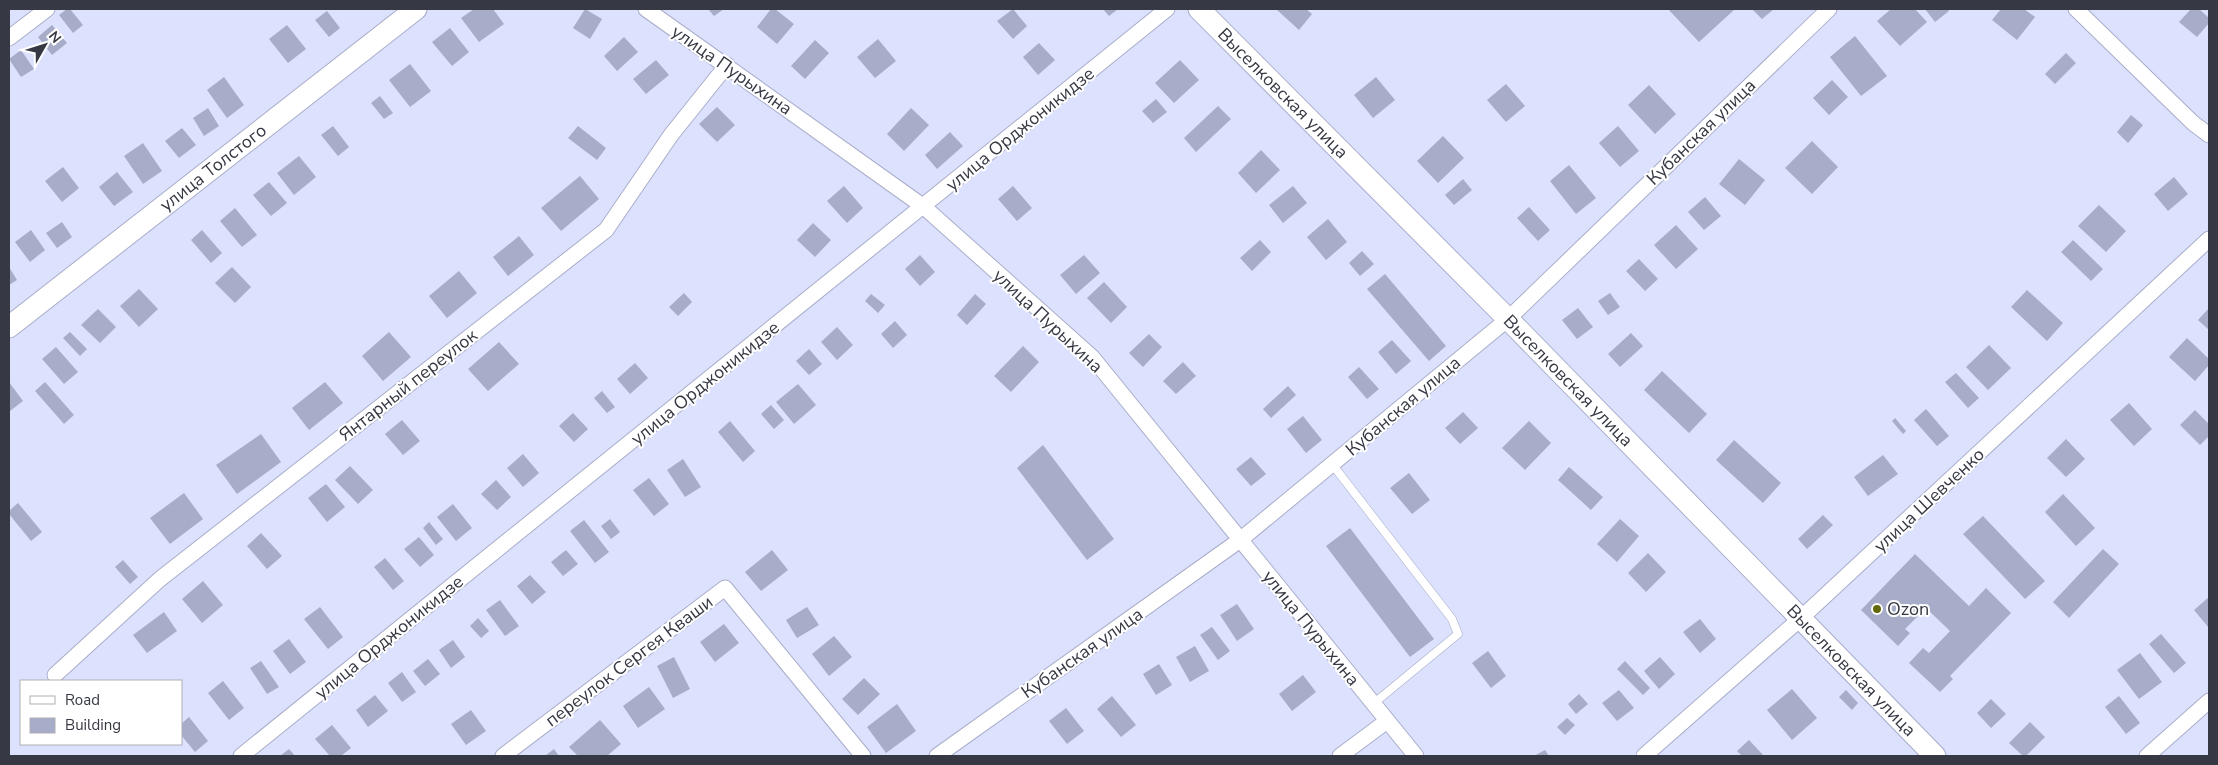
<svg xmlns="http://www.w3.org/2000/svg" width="2218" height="765" font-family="'Nunito Sans',sans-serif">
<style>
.building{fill:#a7acc8}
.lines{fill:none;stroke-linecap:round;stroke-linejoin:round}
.lane-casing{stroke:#a9adc9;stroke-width:9}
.street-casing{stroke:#a9adc9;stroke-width:17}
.secondary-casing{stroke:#a9adc9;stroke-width:23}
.lane{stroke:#fff;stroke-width:8}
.street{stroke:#fff;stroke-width:15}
.secondary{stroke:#fff;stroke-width:21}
.poi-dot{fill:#636909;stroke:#fff;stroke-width:2}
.labels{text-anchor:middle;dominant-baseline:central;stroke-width:4;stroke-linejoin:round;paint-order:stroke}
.street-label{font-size:18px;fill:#363843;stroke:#fff}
.poi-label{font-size:18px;fill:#363843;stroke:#fff;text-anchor:start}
</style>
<rect width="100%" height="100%" fill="#dce1fe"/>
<path class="building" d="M67,9H70L83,25L73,33L59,15Z
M474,9H493L504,24L479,42L461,18Z
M585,9L602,19L590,39L573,28Z
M708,9H724L714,16Z
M771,9H775L794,24L777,44L757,27Z
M1013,9L1027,26L1013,39L997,21Z
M1103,9H1118L1109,16Z
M1276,9H1306L1312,14L1299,30Z
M1668,9H1735L1699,42Z
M1752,9H1774L1762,19Z
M1891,9H1915L1927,22L1900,46L1877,21Z
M1925,9H1947L1949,11L1935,22Z
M2001,9H2024L2035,17L2017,40L1992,20Z
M2191,9H2199L2209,18V23L2197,37L2179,22Z
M327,11L340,28L329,37L315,20Z
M52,25L67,43L52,55L38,37Z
M287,25L306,49L288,63L269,39Z
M450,28L469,52L452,66L432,42Z
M1855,36L1887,76L1861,96L1830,57Z
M624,37L638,52L617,71L604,56Z
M878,39L896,61L875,78L857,57Z
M815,40L829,53L805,79L791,66Z
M1039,43L1055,60L1038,75L1023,57Z
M21,50L34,69L21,77L9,59Z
M2066,53L2076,63L2055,84L2045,74Z
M656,60L669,75L646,94L633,79Z
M1180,60L1199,80L1174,103L1155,83Z
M410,64L431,91L410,107L389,80Z
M224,77L244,105L227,118L207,90Z
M1376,77L1395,100L1373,118L1354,95Z
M1832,80L1848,97L1829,115L1813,98Z
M1506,84L1525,106L1506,122L1487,100Z
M1649,85L1676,114L1655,134L1628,105Z
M380,96L393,113L384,119L371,103Z
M1156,99L1167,112L1153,123L1142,111Z
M1218,106L1231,119L1196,152L1184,138Z
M717,107L735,125L717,142L699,124Z
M208,108L219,126L204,136L193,118Z
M911,108L929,125L904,151L887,134Z
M2131,115L2143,125L2128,143L2117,132Z
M333,126L349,147L338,156L321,135Z
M578,126L606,148L597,160L568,138Z
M1618,126L1639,151L1620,167L1599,143Z
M182,128L196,145L179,158L165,141Z
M950,132L963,146L937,169L925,155Z
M1443,136L1464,158L1438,183L1417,161Z
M1812,141L1838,167L1812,194L1785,168Z
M143,143L162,171L143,184L124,156Z
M1261,150L1280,170L1256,193L1238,173Z
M299,156L316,177L294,195L277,173Z
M1739,159L1765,180L1745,205L1719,184Z
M1569,165L1596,198L1576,214L1550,181Z
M63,167L79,188L62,202L45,181Z
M117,172L133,192L114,206L99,187Z
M580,176L599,199L561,231L541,208Z
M2174,177L2188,194L2168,211L2154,194Z
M1463,179L1472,190L1454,205L1445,195Z
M269,182L287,203L271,216L253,195Z
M844,186L863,208L847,223L827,201Z
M1013,186L1032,208L1017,221L998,199Z
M1293,186L1307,203L1283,223L1269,205Z
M1705,197L1721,216L1704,230L1688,212Z
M2099,205L2126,231L2106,252L2078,226Z
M1529,207L1550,230L1538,241L1517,218Z
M235,208L257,235L242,247L220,221Z
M1328,219L1347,242L1326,260L1307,237Z
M62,222L72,237L57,248L46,233Z
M813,223L831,240L815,257L797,240Z
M1676,225L1698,249L1676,269L1654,245Z
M31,230L45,250L30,262L15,242Z
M202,230L222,253L211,263L191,240Z
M519,236L534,255L508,276L493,257Z
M1260,240L1271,252L1252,271L1240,258Z
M2073,240L2103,269L2091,281L2061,252Z
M1362,251L1374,264L1360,276L1349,263Z
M920,255L935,272L920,286L905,269Z
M1084,255L1100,273L1076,294L1060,275Z
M1639,259L1658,279L1645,291L1626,271Z
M9,267L17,280L9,285Z
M232,267L251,287L235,303L215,283Z
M459,271L477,293L447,318L429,296Z
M1385,274L1446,346L1429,361L1367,289Z
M1104,282L1127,307L1111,323L1087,298Z
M139,289L158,309L139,327L120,306Z
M2027,290L2063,323L2047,341L2011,307Z
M684,293L692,302L678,316L669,307Z
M1610,293L1620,307L1608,315L1598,301Z
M871,294L885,305L878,313L865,301Z
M975,294L986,304L967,325L957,315Z
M1578,308L1593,327L1577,339L1562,320Z
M2209,308V330L2198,320Z
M98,309L116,327L100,343L81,325Z
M895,321L907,335L893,348L881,334Z
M837,327L853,345L837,360L821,342Z
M70,332L87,349L80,356L63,338Z
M389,332L411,357L383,381L362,356Z
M1631,333L1643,346L1620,367L1608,354Z
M1149,334L1162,347L1143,367L1129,353Z
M2187,338L2209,359V365L2195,381L2169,357Z
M1392,340L1411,361L1396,374L1378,352Z
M499,342L519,364L488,391L468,369Z
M1989,345L2011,368L1988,390L1966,367Z
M1023,346L1039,362L1011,392L994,376Z
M56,347L78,372L64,384L42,359Z
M809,349L822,364L809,375L796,361Z
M1183,362L1196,376L1176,394L1163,381Z
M635,363L648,378L630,394L617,379Z
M1359,367L1379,389L1367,399L1348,377Z
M1662,371L1707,414L1689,433L1644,390Z
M1956,373L1979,398L1968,408L1945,382Z
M9,382L23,401L10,411L9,409Z
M45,382L74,415L64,424L35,391Z
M325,382L343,403L309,430L292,408Z
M798,384L816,405L794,424L776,402Z
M1288,386L1296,395L1271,418L1263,409Z
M602,391L615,407L607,413L594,398Z
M2129,403L2152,429L2134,446L2110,420Z
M771,405L784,420L774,429L761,414Z
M1926,409L1949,436L1937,446L1914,420Z
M2195,410L2209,424V436L2200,445L2180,425Z
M1463,412L1478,428L1460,444L1445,428Z
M573,413L588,429L574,442L559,426Z
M1303,416L1322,440L1306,453L1287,429Z
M1895,418L1906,431L1903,434L1892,421Z
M402,420L420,441L403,455L385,434Z
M730,421L755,451L743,462L718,432Z
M1529,421L1551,443L1525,470L1502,448Z
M261,434L281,462L237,494L216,465Z
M2066,439L2085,459L2066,477L2047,458Z
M1734,440L1781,483L1763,503L1716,460Z
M1043,445L1114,539L1087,560L1017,468Z
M523,454L539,473L523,487L507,468Z
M1883,455L1898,474L1868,496L1854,477Z
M1251,457L1266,474L1251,486L1236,469Z
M683,459L701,487L685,497L667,470Z
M350,466L373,490L358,504L335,480Z
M1569,467L1603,497L1591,510L1558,480Z
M1409,473L1430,500L1412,514L1390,488Z
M649,478L669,504L654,516L633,490Z
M496,480L511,497L497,510L481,494Z
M326,484L345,507L327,522L308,498Z
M184,493L203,519L170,544L150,518Z
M2063,494L2095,528L2076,546L2045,512Z
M18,503L42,532L31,541L9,514V511Z
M453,504L472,528L456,541L437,517Z
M1823,515L1833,525L1807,549L1798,539Z
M1983,516L2045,581L2025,599L1963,534Z
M610,519L620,532L611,539L601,526Z
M1620,519L1639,536L1617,562L1597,544Z
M584,520L609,552L595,563L570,531Z
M429,522L443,539L436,545L423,528Z
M1350,528L1434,639L1410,657L1326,546Z
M261,533L282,556L267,569L247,546Z
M419,537L434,555L420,567L404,549Z
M2103,549L2119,564L2069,618L2053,602Z
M566,550L578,564L563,576L551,562Z
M772,550L788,570L761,591L745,572Z
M1648,553L1666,572L1646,592L1628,573Z
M1915,554L1969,606L1986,588L2011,613L1950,676L1953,679L1940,692L1909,663L1923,648L1929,653L1950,631L1926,608L1905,629L1910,633L1898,646L1861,610Z
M385,558L404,581L393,590L374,567Z
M123,560L138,577L130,584L115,567Z
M530,575L546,592L532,604L517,586Z
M203,581L223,605L202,623L182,599Z
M2209,597V628L2194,610Z
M500,600L519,626L505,636L486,610Z
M1237,604L1254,629L1237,641L1220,615Z
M320,607L343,637L328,649L304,619Z
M807,607L819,625L797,638L786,620Z
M164,612L177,631L147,653L133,635Z
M478,618L489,631L481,638L470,626Z
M1700,619L1716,639L1700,653L1683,632Z
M724,624L739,643L715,662L700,642Z
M1212,627L1230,651L1218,660L1200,635Z
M2161,634L2186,663L2174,673L2149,644Z
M834,636L852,657L829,676L812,654Z
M289,639L306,662L290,674L273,651Z
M453,640L465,657L451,668L439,650Z
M1195,646L1209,671L1190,682L1176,657Z
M1488,651L1506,676L1491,688L1472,663Z
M2140,653L2162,682L2139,699L2117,670Z
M674,657L690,689L673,698L657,666Z
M1660,657L1675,674L1659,689L1644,671Z
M428,659L440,674L425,686L413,671Z
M261,661L279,687L267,694L250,668Z
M1625,661L1650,688L1643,695L1617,669Z
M1159,664L1172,685L1156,695L1143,674Z
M402,672L416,692L402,702L388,683Z
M1303,675L1316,692L1292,711L1279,694Z
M864,678L880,694L858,715L842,699Z
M223,681L244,708L229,720L208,693Z
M649,687L665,709L638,728L623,706Z
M1792,689L1817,718L1792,740L1767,710Z
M1619,690L1634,708L1617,721L1602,703Z
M1846,690L1858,703L1852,710L1839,697Z
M1579,694L1588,704L1576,714L1568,704Z
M375,695L388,711L368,727L356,710Z
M1112,696L1136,725L1121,737L1097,709Z
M2119,696L2140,723L2126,734L2105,707Z
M1991,699L2006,714L1991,728L1977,713Z
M897,704L916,731L886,753L867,727Z
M1066,708L1084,731L1067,744L1049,721Z
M471,710L486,731L466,745L451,724Z
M189,717L208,741L195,752L181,735V724Z
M1567,718L1575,725L1565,735L1557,727Z
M600,720L621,744L607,756H578L569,747Z
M2030,722L2045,737L2026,756H2023L2009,743Z
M332,725L351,748L341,756H330L315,739Z
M1749,740L1764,756H1742L1737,751Z
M289,749L295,756H280Z
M554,749L559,756H545Z
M1545,750L1549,756H1534Z"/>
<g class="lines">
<defs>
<path id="lane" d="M1332,464L1452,619L1458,634L1373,704"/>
<path id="street" d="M646,9L924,207L1092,357L1416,756
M2076,9L2193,123L2209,135
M9,38L47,9
M55,675L160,579L606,230L671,135L727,65
M241,756L1167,9
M503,756L725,588L863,756
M937,756L1240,540L1508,319L1829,9
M1340,756L1387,721
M1644,756L1800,619L2209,239
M2147,756L2209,701"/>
<g id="secondary">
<path id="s1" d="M1199,9L1508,319L1935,756"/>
<path id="s2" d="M9,327L416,9"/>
</g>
</defs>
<use href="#lane" class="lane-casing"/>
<use href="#street" class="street-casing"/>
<use href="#secondary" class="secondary-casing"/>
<use href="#lane" class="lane"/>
<use href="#street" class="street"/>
<use href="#secondary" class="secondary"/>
</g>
<circle class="poi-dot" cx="1877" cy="609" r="5"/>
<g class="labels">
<g class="street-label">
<text transform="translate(732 70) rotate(35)">улица Пурыхина</text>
<text stroke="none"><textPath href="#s1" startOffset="119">Выселковская улица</textPath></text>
<text transform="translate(1020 129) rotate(-39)">улица Орджоникидзе</text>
<text transform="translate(1701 132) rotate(-44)">Кубанская улица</text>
<text stroke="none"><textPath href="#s2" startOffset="259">улица Толстого</textPath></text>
<text transform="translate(1048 321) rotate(43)">улица Пурыхина</text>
<text stroke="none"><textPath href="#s1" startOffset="524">Выселковская улица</textPath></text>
<text transform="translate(705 383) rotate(-39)">улица Орджоникидзе</text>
<text transform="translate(408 385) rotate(-38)">Янтарный переулок</text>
<text transform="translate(1403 406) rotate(-40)">Кубанская улица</text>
<text transform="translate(1929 500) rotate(-43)">улица Шевченко</text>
<text transform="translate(1311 628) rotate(51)">улица Пурыхина</text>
<text transform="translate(389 637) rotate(-39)">улица Орджоникидзе</text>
<text transform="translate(1082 653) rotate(-35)">Кубанская улица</text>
<text transform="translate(629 661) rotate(-37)">переулок Сергея Кваши</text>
<text stroke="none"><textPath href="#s1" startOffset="929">Выселковская улица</textPath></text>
</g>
<g class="poi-label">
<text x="1887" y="609">Ozon</text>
</g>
</g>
<rect width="2218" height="765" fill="none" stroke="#363843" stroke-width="20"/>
<rect x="20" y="680" width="162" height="65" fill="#ffffff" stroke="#afafb4"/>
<rect x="30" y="696" width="25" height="8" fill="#ffffff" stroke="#afafb4"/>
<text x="65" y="705" font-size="15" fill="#363843">Road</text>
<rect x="30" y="718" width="25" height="15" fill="#a7acc8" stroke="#afafb4"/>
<text x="65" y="730" font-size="15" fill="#363843">Building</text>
<g transform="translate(45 45) rotate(51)" stroke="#ffffff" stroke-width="4" paint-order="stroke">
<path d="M0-4L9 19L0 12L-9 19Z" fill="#363843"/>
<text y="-8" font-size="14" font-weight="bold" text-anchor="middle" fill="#363843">N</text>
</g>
</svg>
